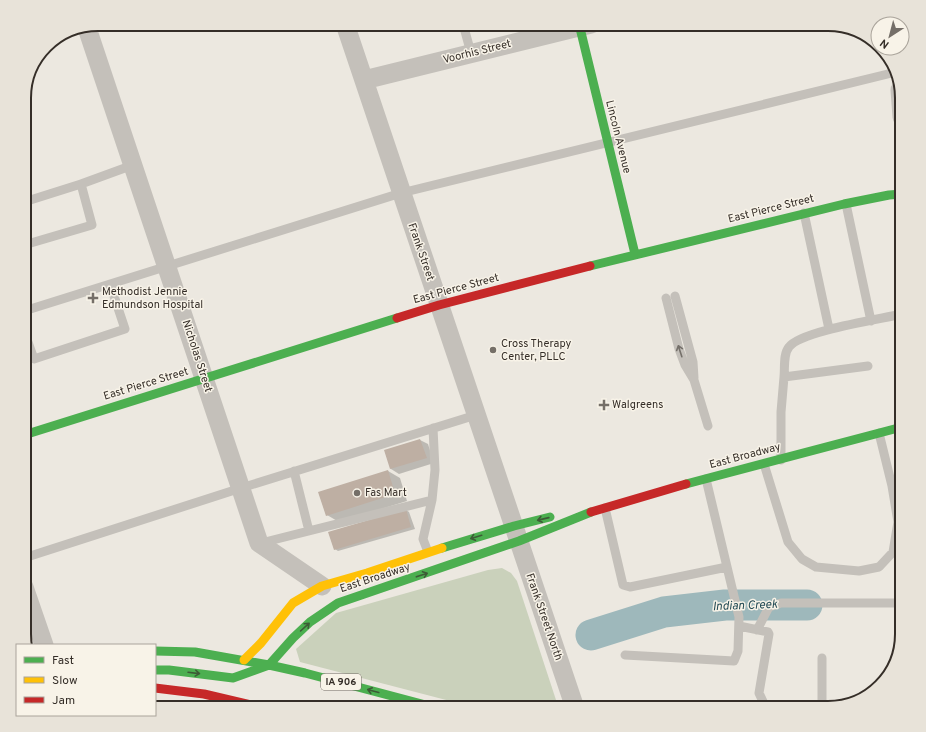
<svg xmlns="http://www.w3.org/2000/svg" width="926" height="732" font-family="Overpass,sans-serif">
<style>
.green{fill:#cad1bb}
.shadow{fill:#0003}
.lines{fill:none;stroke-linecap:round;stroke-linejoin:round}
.river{stroke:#9eb8bb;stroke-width:31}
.building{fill:#beafa3}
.lane{stroke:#c4c0ba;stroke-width:9}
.street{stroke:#c4c0ba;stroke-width:19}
.fast{stroke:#4caf50;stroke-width:9}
.slow{stroke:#ffc107;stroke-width:9}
.jam{stroke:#c62828;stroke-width:9}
.oneway{stroke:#75706a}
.oneway2{stroke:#3d5b36}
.poi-dot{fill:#756f68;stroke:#f8f3e8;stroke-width:1.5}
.labels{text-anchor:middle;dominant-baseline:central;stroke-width:3;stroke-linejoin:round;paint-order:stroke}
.shield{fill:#f8f3e8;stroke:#706962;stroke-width:1}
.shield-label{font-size:10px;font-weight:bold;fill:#352e28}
.street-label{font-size:11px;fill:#352e28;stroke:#f8f3e8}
.poi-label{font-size:11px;fill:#352e28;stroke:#f8f3e8;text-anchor:start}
.water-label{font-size:12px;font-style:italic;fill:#214953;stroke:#f8f3e8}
.rim{fill:none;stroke:#352e28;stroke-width:2}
</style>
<rect width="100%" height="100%" fill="#ece8e0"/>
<path class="green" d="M502,568L511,573L517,581L556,700V708H477L300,662L296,649L336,613L488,570Z"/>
<path class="shadow" d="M420,440L428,444L434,463L399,474L391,469L385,451Z
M388,471L400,478L407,501L339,522L327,515Z
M406,510L409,512L415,529L338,551L335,549Z"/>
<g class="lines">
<path class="river" d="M591,635L664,612L725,605H807"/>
</g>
<path class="building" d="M420,439L427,458L390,469L384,450Z
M388,470L395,494L326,516L318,492Z
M406,509L411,527L334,550L328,532Z"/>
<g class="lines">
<path class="lane" d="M463,24L471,53
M24,202L81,184
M846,204L871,321
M804,213L829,329
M24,245L92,225L81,184L133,165
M675,296L693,362L694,378
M666,298L679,349L685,365L694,380L708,426
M24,311L401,193L896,72
M24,331L34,359L125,329L110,284
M784,377C785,368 783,354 789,347C800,331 881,319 902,314
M781,460V412L784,377L868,366
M764,464L788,542L802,559L816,567L859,571L879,567L893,552L898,522L892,486L879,433
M294,471L309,531
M605,508L623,585L630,587L727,567
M261,543L432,500
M428,552L423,539L432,500L435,470L433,428
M24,558L241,488L476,415
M739,626L768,632L769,634L759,693L766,708
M757,630L769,607L781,603H902
M625,655L734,661L738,651L739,617L706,479
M822,658V708"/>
<path class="street" d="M345,24L575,708
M87,28L259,543L322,586
M364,80L591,24
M900,90L902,117
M24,587L44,645"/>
<path class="fast" d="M579,24L635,254
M590,266L844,204L889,195L902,194
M24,435L397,318
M686,484L902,427
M442,548L514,526L550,517
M155,651L195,652L269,665L305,673L437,708
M155,670H169L233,678L269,665L293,638L310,622L338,603L519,541L591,512"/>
<path class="slow" d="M244,660L261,643L293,603L322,586L367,573L442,548"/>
<path class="jam" d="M397,318L439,305L590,266
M591,512L686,484
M155,688L204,694L264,708"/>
</g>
<defs><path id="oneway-shaft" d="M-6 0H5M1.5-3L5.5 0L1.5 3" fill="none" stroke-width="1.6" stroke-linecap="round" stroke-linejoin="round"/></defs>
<use class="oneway" href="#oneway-shaft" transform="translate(680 351) rotate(-108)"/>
<g class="oneway2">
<use href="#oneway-shaft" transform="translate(543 519) rotate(167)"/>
<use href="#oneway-shaft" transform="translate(476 537) rotate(163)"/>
<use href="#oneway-shaft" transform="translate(422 575) rotate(-18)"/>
<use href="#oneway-shaft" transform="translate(305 627) rotate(-42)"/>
<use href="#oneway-shaft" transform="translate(194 673) rotate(7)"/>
<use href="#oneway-shaft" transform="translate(373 691) rotate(-165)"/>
</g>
<g class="poi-dot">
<path d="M91 292h4v4h4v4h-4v4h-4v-4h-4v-4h4z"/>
<circle cx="493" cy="350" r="4"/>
<path d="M602 399h4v4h4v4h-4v4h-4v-4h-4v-4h4z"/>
<circle cx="357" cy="493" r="4"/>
</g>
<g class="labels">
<rect class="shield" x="321" y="674" width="40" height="16" rx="3"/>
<g class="shield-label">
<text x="341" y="682">IA 906</text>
</g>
<g class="street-label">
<text transform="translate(477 52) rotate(-14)">Voorhis Street</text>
<text transform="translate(618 137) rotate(76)">Lincoln Avenue</text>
<text transform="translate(771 209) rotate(-14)">East Pierce Street</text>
<text transform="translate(421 252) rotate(71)">Frank Street</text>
<text transform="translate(456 289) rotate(-15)">East Pierce Street</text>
<text transform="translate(197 356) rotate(72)">Nicholas Street</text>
<text transform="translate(146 384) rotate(-17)">East Pierce Street</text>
<text transform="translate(745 456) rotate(-15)">East Broadway</text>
<text transform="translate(375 578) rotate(-18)">East Broadway</text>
<text transform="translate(544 617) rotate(71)">Frank Street North</text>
</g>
<g class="poi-label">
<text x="102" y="292">Methodist Jennie<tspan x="102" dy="13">Edmundson Hospital</tspan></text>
<text x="501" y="344">Cross Therapy<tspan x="501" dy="13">Center, PLLC</tspan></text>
<text x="612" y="405">Walgreens</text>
<text x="365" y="493">Fas Mart</text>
</g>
<g class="water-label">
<text transform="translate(745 606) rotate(-2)">Indian Creek</text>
</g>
</g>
<path d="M0 0H926V732H0ZM98 31H828A67 67 0 0 1 895 98V634A67 67 0 0 1 828 701H98A67 67 0 0 1 31 634V98A67 67 0 0 1 98 31Z" fill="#e8e3d9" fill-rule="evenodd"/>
<path class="rim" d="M98 31H828A67 67 0 0 1 895 98V634A67 67 0 0 1 828 701H98A67 67 0 0 1 31 634V98A67 67 0 0 1 98 31Z"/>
<rect x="16" y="644" width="140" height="72" fill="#f8f3e8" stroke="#aaa49b"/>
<rect x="24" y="657" width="20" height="6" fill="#4caf50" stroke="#aaa49b"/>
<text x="52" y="664" font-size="12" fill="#352e28">Fast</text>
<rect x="24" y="677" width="20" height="6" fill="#ffc107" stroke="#aaa49b"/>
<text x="52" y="684" font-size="12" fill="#352e28">Slow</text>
<rect x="24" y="697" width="20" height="6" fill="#c62828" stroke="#aaa49b"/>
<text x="52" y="704" font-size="12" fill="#352e28">Jam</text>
<g transform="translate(890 36) rotate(216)"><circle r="19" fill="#f8f3e8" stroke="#aaa49b"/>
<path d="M0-3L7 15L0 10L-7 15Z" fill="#756f68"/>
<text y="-6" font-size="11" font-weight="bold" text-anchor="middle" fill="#352e28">N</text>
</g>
</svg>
